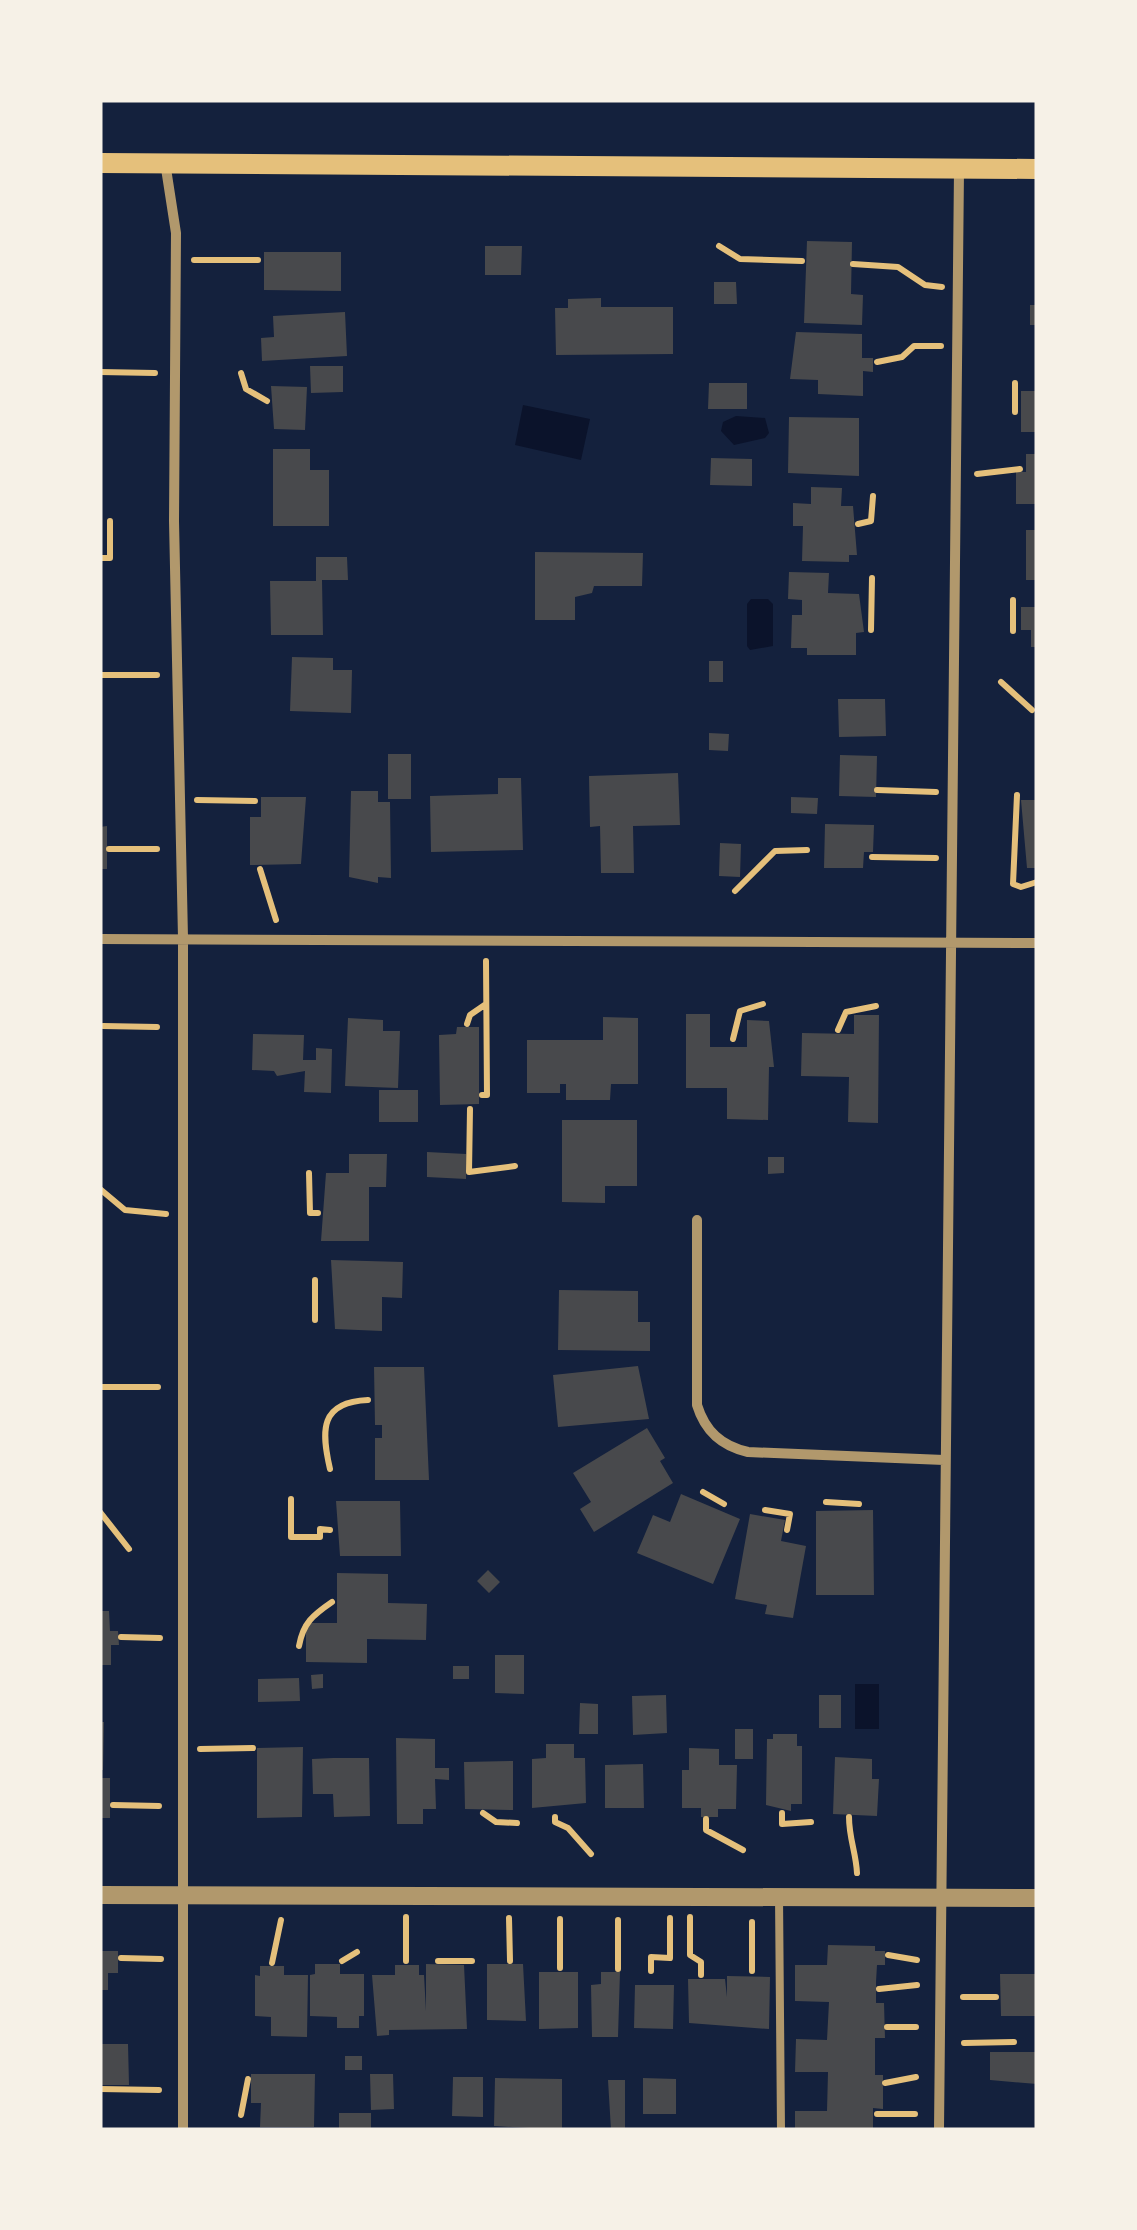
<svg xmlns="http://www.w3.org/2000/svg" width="1137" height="2230" font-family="'Open Sans',sans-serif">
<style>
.water{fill:#0b132b}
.building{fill:#48494c}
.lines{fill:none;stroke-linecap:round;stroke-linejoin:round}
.path{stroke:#e5c07b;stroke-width:6}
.service{stroke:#b1986c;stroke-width:8}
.minor{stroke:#b1986c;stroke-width:10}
.tertiary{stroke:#b1986c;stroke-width:18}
.secondary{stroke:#e5c07b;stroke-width:20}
</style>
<rect width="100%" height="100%" fill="#14213d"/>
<path class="water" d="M523,405L590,419L581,460L515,445Z
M736,416L765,418L769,433L765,438L734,445L721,431L723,422Z
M751,599H768L773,604V646L750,650L747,646V604Z
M855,1684H879V1729H855Z"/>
<path class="building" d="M807,241L852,242L851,294L863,295L862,325L804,323Z
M485,246H522L521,275H485Z
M264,252H341V291L264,290Z
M714,282H736L737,304H714Z
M601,298V307H673V354L556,355L555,308H568V299Z
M1030,305H1037V325H1030Z
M345,312L347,356L262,361L261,338L274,337L273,316Z
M796,332L862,334V358H873V372L863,371V396L818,394V380L790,379Z
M310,366H343V392L311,393Z
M709,383H747V409H708Z
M271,386L307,387L305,430L274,429Z
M1021,391H1037V432H1021Z
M789,417L859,418V476L788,473Z
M273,449H310V470H329V526H273Z
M1026,454H1037V504H1016V472H1026Z
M711,458L752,459V486L710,485Z
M811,487L842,488L841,506H853L857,555H849V562L802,561L803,526H793V503L811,504Z
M1026,530H1037V580H1026Z
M535,552L643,553L642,586H594L592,593L575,597V620H535Z
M316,557H347L348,580H322L323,635H271L270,581H316Z
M789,572L829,573L828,593L859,594L864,632L856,633V655H807V648H791L792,615H802V600L788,599Z
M1021,607H1037V647H1031V630H1021Z
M292,657L333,658V670H352L351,713L290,711Z
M709,661H723V682H709Z
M838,699H885L886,736L839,737Z
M709,733L729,734L728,751L709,750Z
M388,754H411V799H388Z
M840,755L877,756L876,797L839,796Z
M678,773L680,825L633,826L634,873H601L600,826L590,827L589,776Z
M498,778H521L523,850L431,852L430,796L498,794Z
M351,791H378V802H390L391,878L378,877V883L349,877Z
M261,797H306L301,864L250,865V817H261Z
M791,797L818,798L817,814L791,813Z
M1021,800H1037V868H1027Z
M825,824L874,825L873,852H864L863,868H824Z
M107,826V869H100V827Z
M720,843L741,844L740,877L719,876Z
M686,1014H710V1047H747V1020L769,1021L774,1067H769L768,1120L727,1119V1088H686Z
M854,1015H879L878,1123L848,1122L849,1077L801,1076L802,1033L854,1034Z
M603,1017L638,1018V1084H611L610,1100H566V1084H560V1093H527V1040H603Z
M348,1018L383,1020V1031H400L398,1088L345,1086Z
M457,1027H479V1104L440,1105L439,1035L456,1034Z
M253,1034L304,1035L303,1060H316V1048L332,1049L331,1093L304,1092L305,1071L277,1076L274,1071L252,1070Z
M379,1090H418V1122H379Z
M562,1120H637V1186H605V1203L562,1202Z
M427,1152L466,1154V1179L427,1177Z
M349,1154H387L386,1187H369V1241H321L326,1173H349Z
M768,1157H784V1173L768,1174Z
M331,1260L403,1262L402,1298L382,1297V1331L335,1329Z
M559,1290L638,1291V1322H650V1351L558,1350Z
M638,1366L649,1419L558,1427L553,1375Z
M374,1367H424L429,1480H375V1438H382V1425H375Z
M647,1428L665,1458L660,1461L673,1483L594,1532L580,1509L591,1502L573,1473Z
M681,1494L740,1519L713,1584L637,1553L653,1515L670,1522Z
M336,1501H400L401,1556H340Z
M873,1510L874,1595H816V1511Z
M750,1514L785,1520L781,1541L806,1546L793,1618L765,1614L767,1605L735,1599Z
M488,1570L500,1582L489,1593L477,1581Z
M337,1573L388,1574V1603L427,1604L426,1640L367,1639V1663L306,1662V1623H337Z
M100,1611H109L110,1631H118L119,1645H111V1665H100Z
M495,1655H524V1694L495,1693Z
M453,1666H469V1679H453Z
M323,1674V1688L312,1689L311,1675Z
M299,1678L300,1701L258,1702V1679Z
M666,1695L667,1733L633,1735L632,1696Z
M819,1695H841V1728H819Z
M580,1703L598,1704V1734H579Z
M100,1722H104L103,1770H100Z
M735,1729H753V1759H735Z
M773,1734H797V1746H802V1804H791V1811L766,1805L767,1739H773Z
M396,1738L435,1739V1768H449V1780L435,1779L436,1809H423V1824H397Z
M546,1744H574V1758H585L586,1803L532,1808V1759L546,1758Z
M303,1747L302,1817L257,1818V1748Z
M689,1748L719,1749V1765H737L736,1809H718V1817H701V1808H682V1770H689Z
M835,1757L872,1759V1779H879L877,1816L833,1814Z
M333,1758H369L370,1816L334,1817L333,1794H313L312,1759Z
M513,1761V1810L465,1809L464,1762Z
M643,1764L644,1808H605V1765Z
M100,1778H110V1818H100Z
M828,1945L875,1946V1951H885V1965H877L876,1982V2003H884L885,2038H875V2075H883V2109L873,2108V2130H795V2111H827L828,2072H795L796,2039L827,2040L829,2002L795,2001V1965H827Z
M100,1951H118V1973H108V1990H100Z
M315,1964H340V1974H364V2016H359V2028H337V2017L310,2016V1975L315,1974Z
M426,1964L464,1965L467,2029L389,2030V2035L377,2036L372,1975H395V1965H419V1975H424L426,2011Z
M487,1964H523L526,2021L487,2020Z
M260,1966H284V1975H308L307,2037L271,2036V2017L255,2016V1975L260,1976Z
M539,1972H578V2028L539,2029Z
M601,1972H620L618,2037H592L591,1985L601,1984Z
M1000,1974H1037V2016H1001Z
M727,1976L770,1977L769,2029L689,2023L688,1979H725L727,1997Z
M635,1985H674L673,2029L634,2028Z
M100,2044H128L129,2085H100Z
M990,2052H1037V2084L990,2080Z
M345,2056H362V2070H345Z
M251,2074H315L314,2127H260L261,2103H251Z
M370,2074H393L394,2109L371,2110Z
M453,2077H483V2117L452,2116Z
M495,2078L562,2079V2130L494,2126Z
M643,2078L676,2079V2114H643Z
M608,2080H625V2130H611Z
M339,2113H371V2130H339Z"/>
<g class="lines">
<path class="path" d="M719,246L740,259L802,261
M194,260H258
M853,264L898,267L925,285L942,287
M877,362L902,357L914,346H941
M100,372L155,373
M241,373L246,389L267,401
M1015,383V412
M977,474L1020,469
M858,524L871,521L873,496
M100,558H110V521
M871,630L872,578
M1013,631V600
M100,675H157
M1001,682L1032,710
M877,790L936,792
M1017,795L1013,884L1021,887L1037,882
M197,800L255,801
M109,849H157
M872,857L936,858
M260,869L276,920
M735,891L775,851L807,850
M467,1024L470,1015L486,1004
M103,1026L157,1027
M838,1030L846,1012L876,1006
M733,1039L740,1011L763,1004
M482,1095H487L486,961
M470,1109L469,1172L515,1166
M309,1173L310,1213H318
M100,1189L125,1210L166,1214
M315,1320V1280
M100,1387H158
M330,1469C321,1430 320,1402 368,1400
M703,1492L724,1504
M291,1499V1537H320V1529L330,1530
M826,1502L859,1504
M765,1510L790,1514L787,1530
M100,1512L129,1549
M121,1637L160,1638
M299,1646C303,1623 313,1615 332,1602
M200,1749L253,1748
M113,1805L159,1806
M483,1813L496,1822L517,1823
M782,1813V1824L811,1822
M555,1817V1822L568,1828L591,1854
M849,1817C849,1838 856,1853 857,1873
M706,1819V1830L743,1850
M406,1917V1961
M690,1917V1955L701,1962V1975
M509,1918L510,1961
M560,1919V1968
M618,1920V1969
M888,1955L917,1960
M121,1958L161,1959
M342,1961L357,1952
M438,1961H472
M272,1963L281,1920
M651,1971V1957L670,1958V1918
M752,1971V1922
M879,1989L917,1985
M963,1997H996
M887,2027H916
M964,2043L1014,2042
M885,2083L916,2077
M100,2089L159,2090
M877,2114H915
M241,2115L248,2079"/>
<path class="service" d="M779,1896L781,2130"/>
<path class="minor" d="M165,162L176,233L174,521L183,938V2130
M100,939L1037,943
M697,1220V1405C705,1431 721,1446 748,1452L944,1460
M939,2130L959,170"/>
<path class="tertiary" d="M100,1895L1037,1898"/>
<path class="secondary" d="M100,163L1037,169"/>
</g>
<rect width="1137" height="2230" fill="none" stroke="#f6f1e7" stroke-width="205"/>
</svg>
